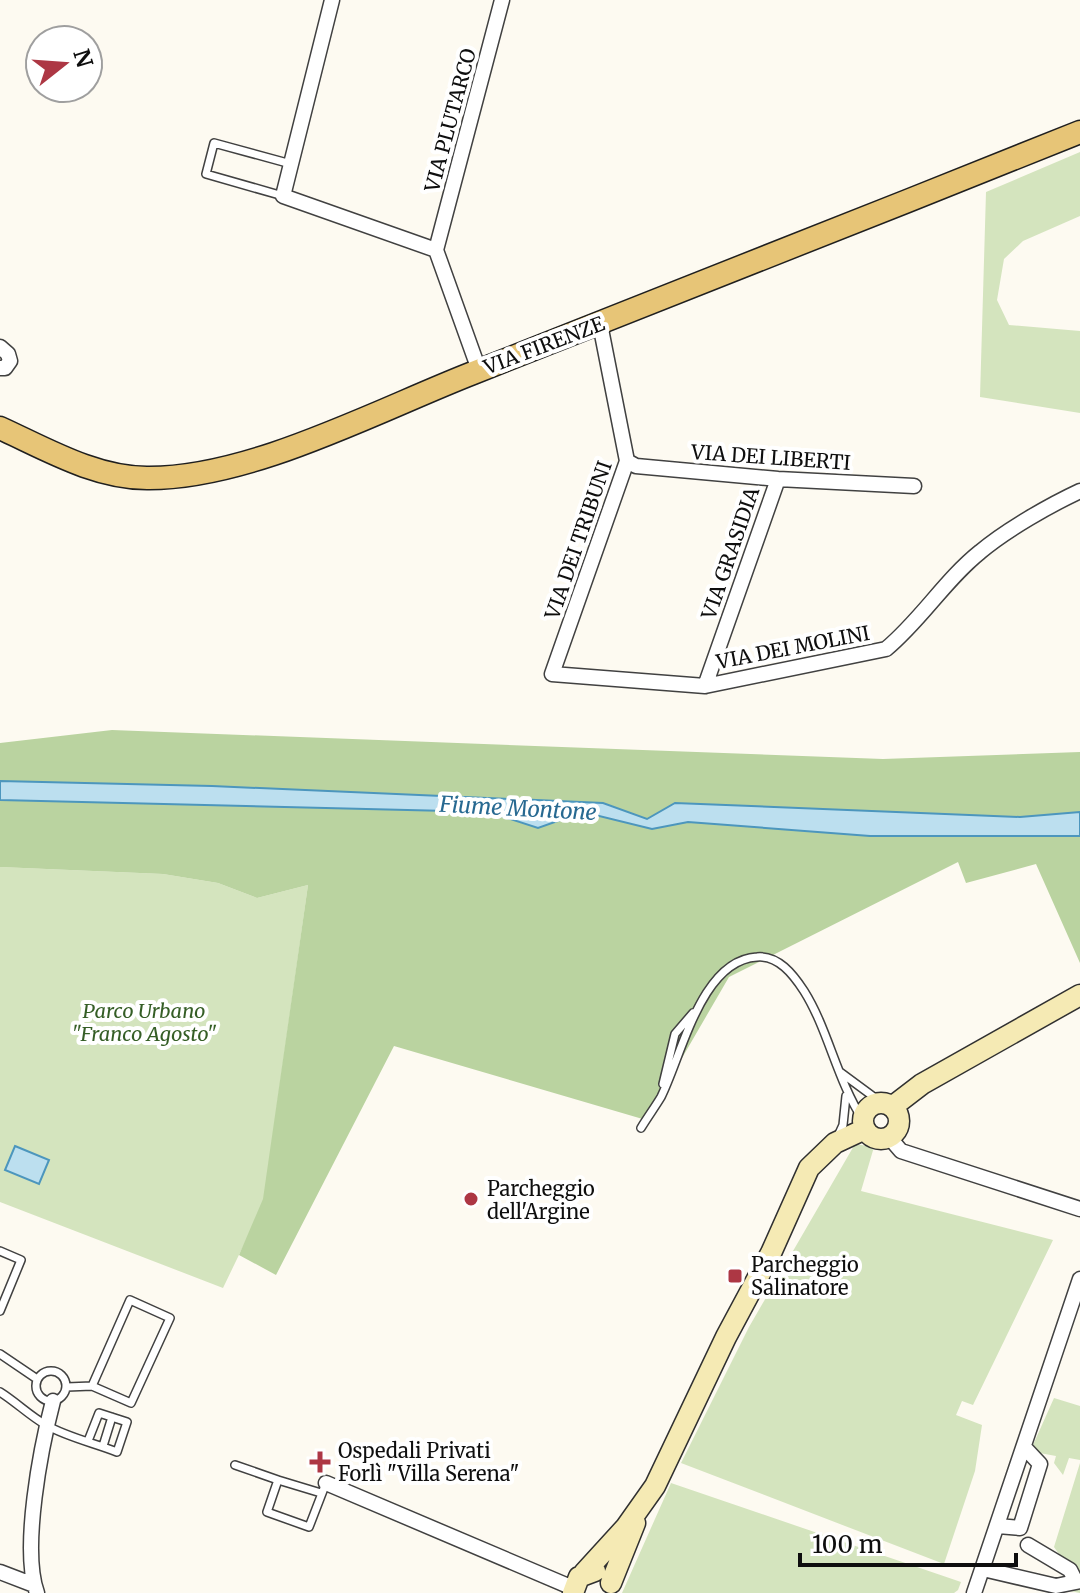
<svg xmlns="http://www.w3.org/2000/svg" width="1080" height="1593" font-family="Merriweather,serif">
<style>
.green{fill:#d4e4be}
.forest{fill:#bad3a0}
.water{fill:#bcdfef;stroke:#4c96bd;stroke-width:2}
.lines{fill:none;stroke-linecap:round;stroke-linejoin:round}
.lane-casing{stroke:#414141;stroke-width:10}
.street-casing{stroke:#414141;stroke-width:17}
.secondary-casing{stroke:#303030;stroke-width:23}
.primary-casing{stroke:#1f1f1f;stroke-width:25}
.lane{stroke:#fff;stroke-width:7}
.street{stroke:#fff;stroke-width:14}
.secondary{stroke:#f5eab4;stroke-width:20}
.primary{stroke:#e7c577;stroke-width:22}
.poi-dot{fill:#ad3744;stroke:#fff;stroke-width:3}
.labels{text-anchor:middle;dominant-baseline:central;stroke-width:8;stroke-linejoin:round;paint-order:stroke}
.street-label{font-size:20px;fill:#0e0e0e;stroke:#fff}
.park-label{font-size:20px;font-style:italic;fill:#355e26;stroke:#fff}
.poi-label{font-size:20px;fill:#0e0e0e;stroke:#fff;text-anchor:start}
.water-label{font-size:22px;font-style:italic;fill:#276991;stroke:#fff}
</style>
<rect width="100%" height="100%" fill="#fdfaf1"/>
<path class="green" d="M1080,152V216L1023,241L1004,259L997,300L1009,325L1080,331V413L980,397L986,192Z
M0,867L163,874L218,883L257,898L308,885L263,1205L223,1288L0,1202Z
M855,1144L874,1147L861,1191L1053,1240L973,1405L962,1401L956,1415L982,1425L975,1471L944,1564L681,1463L749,1327Z
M1054,1398L1080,1406V1460L1069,1458L1063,1475L1054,1463L1056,1456L1034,1452L1033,1445Z
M1080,1463V1593L1061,1589L1070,1570L1054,1547Z
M671,1483L961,1582L958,1590L954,1593H622Z"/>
<path class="forest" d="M112,730L883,759L1080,752V963L1036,864L966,883L958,862L729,977L646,1120L394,1046L276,1275L239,1255L263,1199L308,885L257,898L218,883L163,874L0,867V743Z"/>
<path class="water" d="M0,781L212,786L603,803L647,819L675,803L1020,817L1080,812V836H870L688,822L652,829L583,812L538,828L489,812L0,800Z
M15,1146L49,1160L39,1184L5,1170Z"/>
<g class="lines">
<defs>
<path id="lane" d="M283,196L206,174L214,143L291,164
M840,1072L882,1103
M663,1084L675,1034L693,1013
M641,1128C647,1118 655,1107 661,1097C682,1055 701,960 757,957C778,955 793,974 804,991C828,1029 837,1080 863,1120
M837,1138L843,1125L846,1096
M0,1251L21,1260L0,1311
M0,1354L37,1379
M36 1386a15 15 0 1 1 30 0a15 15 0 1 1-30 0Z
M67,1387L92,1386L131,1403L170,1318L130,1300L92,1386
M0,1392C16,1402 30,1416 46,1425C67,1437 94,1443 117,1452L127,1422L99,1413L88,1441
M103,1446L112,1417
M235,1465L278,1480L267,1512L309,1527L326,1483
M278,1480L321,1493"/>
<path id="street" d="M332,0L283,196L436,250
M436,250L502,0
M436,250L479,370
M600,324L627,461L552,674L705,686L886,649C921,620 945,580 980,552C1006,530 1050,505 1080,491
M0,347L8,354L10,361L5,368H0
M627,461L636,466L778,479L914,486
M705,686L778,479
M889,1137L901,1151L1080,1209
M326,1483L573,1588
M998,1526L1020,1528L1040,1464L1024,1447
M1028,1545L1070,1570L1076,1582
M983,1569L1056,1586L1080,1581
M0,1572L34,1585
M37,1593C21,1549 41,1447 53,1401
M974,1593L1080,1279"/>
<path id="secondary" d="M863 1121a18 18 0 1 1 36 0a18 18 0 1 1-36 0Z
M892,1107L922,1084L1080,995
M584,1573L626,1527L655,1486L726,1337L771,1253L809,1168L835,1143L865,1129
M611,1583L635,1523
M573,1593L579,1577L595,1571"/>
<path id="primary" d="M0,428C46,449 95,478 147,478C250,479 378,410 473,373C676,293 878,213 1080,132"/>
</defs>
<use href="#lane" class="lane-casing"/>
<use href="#street" class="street-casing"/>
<use href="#secondary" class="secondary-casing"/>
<use href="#primary" class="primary-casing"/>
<use href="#lane" class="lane"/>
<use href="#street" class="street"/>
<use href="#secondary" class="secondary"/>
<use href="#primary" class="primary"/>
</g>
<g class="poi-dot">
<circle cx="471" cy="1199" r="8"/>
<rect x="727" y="1268" width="16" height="16" rx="4"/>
<path d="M316 1450h8v8h8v8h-8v8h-8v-8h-8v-8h8z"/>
</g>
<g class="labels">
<g class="street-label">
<text transform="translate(450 120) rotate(-75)">VIA PLUTARCO</text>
<text transform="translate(544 345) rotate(-21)">VIA FIRENZE</text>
<text transform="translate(771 457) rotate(4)">VIA DEI LIBERTI</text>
<text transform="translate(578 540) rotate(-71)">VIA DEI TRIBUNI</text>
<text transform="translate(730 553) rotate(-71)">VIA GRASIDIA</text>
<text transform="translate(793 647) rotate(-11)">VIA DEI MOLINI</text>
</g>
<g class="park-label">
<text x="144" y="1010">Parco Urbano<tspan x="144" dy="23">"Franco Agosto"</tspan></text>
</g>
<g class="poi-label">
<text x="487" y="1188">Parcheggio<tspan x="487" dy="23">dell'Argine</tspan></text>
<text x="751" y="1264">Parcheggio<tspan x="751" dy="23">Salinatore</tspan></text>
<text x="338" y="1450">Ospedali Privati<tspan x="338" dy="23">Forlì "Villa Serena"</tspan></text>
</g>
<g class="water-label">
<text transform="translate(518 808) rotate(3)">Fiume Montone</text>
</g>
</g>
<g transform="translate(64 64) rotate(73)"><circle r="38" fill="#ffffff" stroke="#9f9f9f" stroke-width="2"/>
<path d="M0-6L14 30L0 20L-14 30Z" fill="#ad3744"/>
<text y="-12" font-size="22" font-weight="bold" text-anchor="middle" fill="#0e0e0e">N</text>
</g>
<path d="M800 1553v12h216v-12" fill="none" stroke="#0e0e0e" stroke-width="4"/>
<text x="812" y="1553" font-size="24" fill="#0e0e0e" stroke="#ffffff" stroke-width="6" paint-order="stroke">100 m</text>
</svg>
